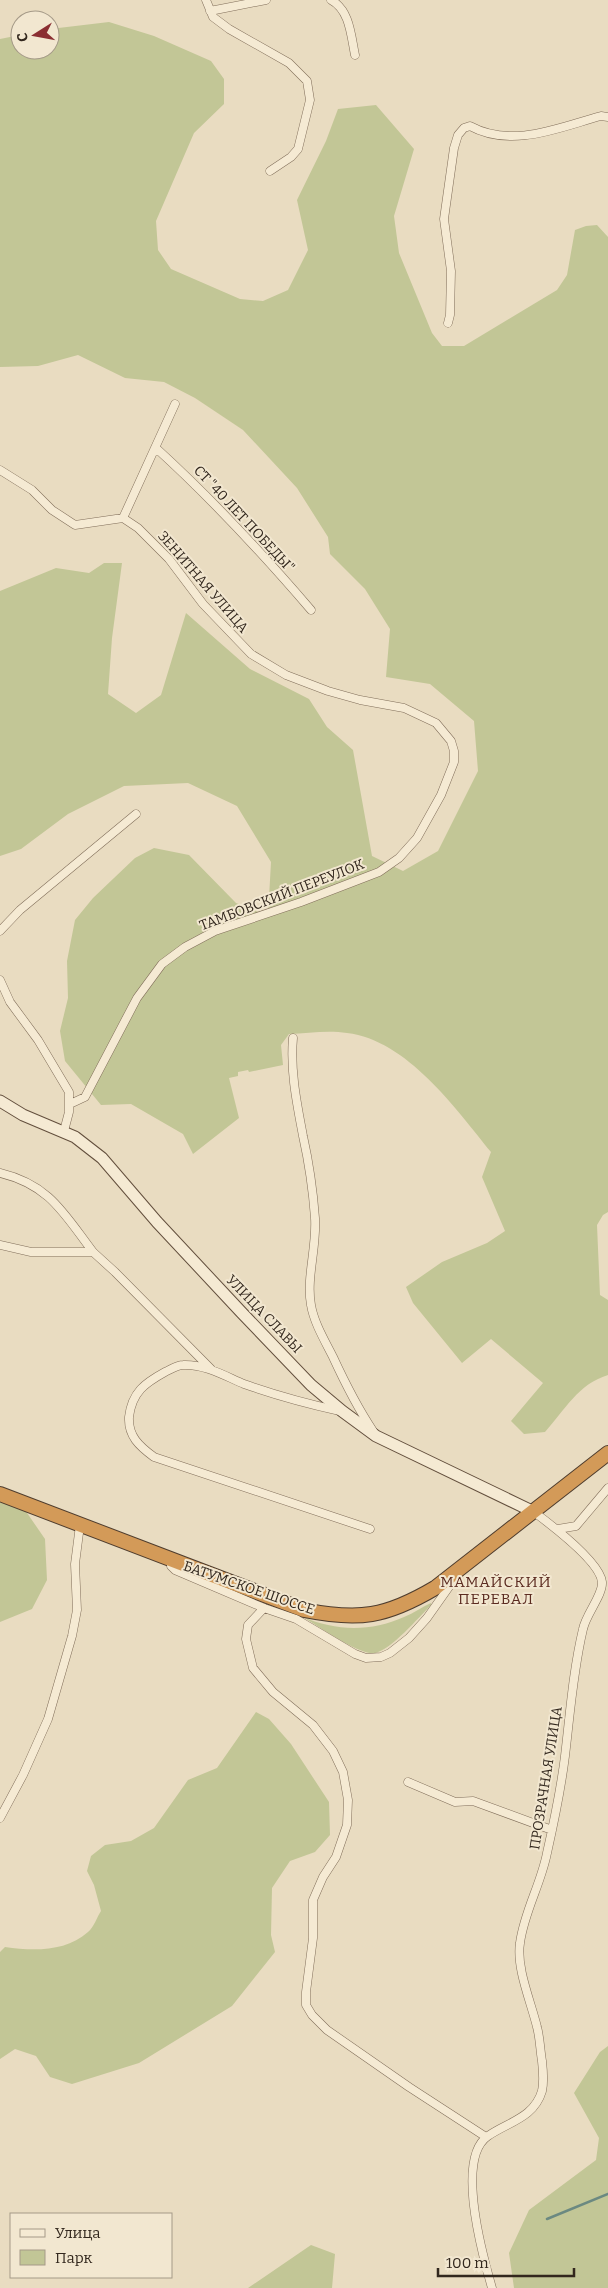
<svg xmlns="http://www.w3.org/2000/svg" width="608" height="2288" font-family="Bitter,serif">
<style>
.green{fill:#c2c696}
.lines{fill:none;stroke-linecap:round;stroke-linejoin:round}
.stream{stroke:#6b8981;stroke-width:2.5}
.street-casing{stroke:#816e5a;stroke-width:9}
.secondary-casing{stroke:#634f3d;stroke-width:13}
.highway-casing{stroke:#4f3d2e;stroke-width:16}
.street{stroke:#f5ead3;stroke-width:8}
.secondary{stroke:#f5ead3;stroke-width:11}
.highway{stroke:#d39a58;stroke-width:14}
.labels{text-anchor:middle;dominant-baseline:central;stroke-width:4;stroke-linejoin:round;paint-order:stroke}
.street-label{font-size:14px;fill:#32271d;stroke:#f2e7d0}
.neighbourhood-label{font-size:15px;letter-spacing:1px;fill:#5b2b20;stroke:#f2e7d0}
</style>
<rect width="100%" height="100%" fill="#e9dcc1"/>
<path class="green" d="M109,22L154,36L211,61L224,79V104L194,133L156,221L158,250L171,269L240,299L263,301L288,290L308,250L297,200L326,141L338,109L376,105L414,149L394,216L399,253L432,333L442,346H464L557,290L567,275L575,230L586,226L597,225L608,237V1212L603,1215L597,1225L600,1295L608,1300V1375C578,1384 565,1410 545,1432L524,1434L511,1421L543,1383L491,1339L462,1363L413,1303L406,1287L442,1262L487,1243L505,1231L482,1177L491,1152C456,1109 407,1040 347,1033C329,1030 308,1033 289,1034L281,1045L283,1065L249,1072L248,1070L238,1072V1076L229,1078L239,1118L193,1154L183,1134L131,1104L101,1105L65,1061L60,1031L68,998L67,961L75,920L93,898L135,858L154,848L189,855L236,903L268,916L271,862L237,806L188,783L124,786L68,814L21,849L0,856V591L56,568L89,573L104,563H122L112,638L108,694L136,713L161,695L186,613L250,669L309,699L327,727L353,750L372,856L403,871L438,851L478,771L474,721L430,684L386,677L390,629L365,589L330,554L328,537L297,488L243,430L195,398L164,382L125,378L78,355L38,366L0,367V39L20,35V50H50V29Z
M0,1502L25,1510L45,1539L47,1580L32,1609L0,1622Z
M431,1603V1605C419,1617 391,1650 375,1653C360,1656 318,1626 303,1617C335,1631 371,1632 404,1617C414,1613 422,1607 431,1603Z
M256,1712L269,1719L291,1744L329,1802L330,1835L315,1852L290,1861L272,1888L271,1935L275,1952L232,2006L139,2063L72,2084L50,2077L36,2056L15,2049L0,2059V1952L5,1947C33,1951 66,1952 88,1932C94,1927 97,1917 101,1911L94,1885L87,1871L91,1856L105,1845L131,1841L154,1828L188,1780L217,1768Z
M608,2046V2288H514L509,2253L529,2210L596,2160L599,2138L574,2093L600,2052Z
M311,2245L335,2254L332,2288H248Z"/>
<g class="lines">
<path class="stream" d="M547,2219L608,2194"/>
<defs>
<path id="street" d="M206,0L213,17L229,29L289,63L307,81L310,100L298,149L291,157L270,171
M331,0C350,10 351,36 355,55
M210,11L266,0
M448,323L450,315L451,271L444,219L454,148L458,135L464,128L470,126C512,149 560,127 601,116L608,117
M156,448C212,499 262,553 311,610
M0,470L32,490L52,510L75,525L123,518
M123,518L175,404
M0,931L20,910L136,814
M0,980L10,1002L38,1040L69,1092V1112L64,1131
M293,1038C290,1071 297,1104 303,1136C309,1163 313,1191 315,1218C317,1247 306,1278 311,1305C314,1323 325,1341 333,1357C345,1383 357,1407 373,1431
M70,1104L85,1097L137,998L162,964L185,947L215,931L301,902L379,872L399,858L417,838L441,795L454,762V751L451,741L436,723L404,708L360,700L328,691L286,675L251,654L203,604L169,559L138,528L123,518
M0,1173C50,1185 64,1214 93,1252
M0,1245L31,1252H93L115,1272L211,1369
M340,1411C308,1404 275,1395 244,1384C225,1376 205,1364 183,1365C177,1365 170,1370 165,1372C145,1383 132,1392 129,1417C128,1436 139,1446 154,1457L370,1529
M558,1529L576,1526L608,1488
M172,1561L171,1566L175,1570L264,1608L296,1619L355,1654L366,1658L381,1657L390,1653L409,1638L427,1618L456,1577
M264,1608L248,1625L246,1639L253,1668L273,1692L313,1725L333,1751L343,1772L348,1800L347,1825L336,1857L323,1877L313,1900V1938L306,1992V2005L312,2015L327,2030L409,2087L486,2137
M408,1782L455,1802L473,1801L552,1830
M0,1818L23,1775L48,1719L72,1636L77,1610L75,1564L80,1525
M492,2288C483,2257 455,2158 488,2136C508,2122 534,2118 542,2091C544,2082 543,2070 542,2061C540,2049 540,2038 537,2027C531,2002 516,1968 520,1943C524,1912 541,1884 547,1853C554,1822 561,1788 565,1756C570,1714 573,1671 583,1629C586,1614 603,1595 602,1582C600,1562 550,1524 534,1512"/>
<path id="secondary" d="M0,1101L23,1115L75,1137L102,1158L157,1222L242,1313L311,1385L342,1411L376,1436L534,1512"/>
<path id="highway" d="M0,1494L304,1610C359,1621 386,1617 435,1588L608,1453"/>
</defs>
<use href="#street" class="street-casing"/>
<use href="#secondary" class="secondary-casing"/>
<use href="#highway" class="highway-casing"/>
<use href="#street" class="street"/>
<use href="#secondary" class="secondary"/>
<use href="#highway" class="highway"/>
</g>
<g class="labels">
<g class="street-label">
<text transform="translate(244 519) rotate(47)">СТ "40 ЛЕТ ПОБЕДЫ"</text>
<text transform="translate(203 582) rotate(49)">ЗЕНИТНАЯ УЛИЦА</text>
<text transform="translate(282 895) rotate(-21)">ТАМБОВСКИЙ ПЕРЕУЛОК</text>
<text transform="translate(264 1314) rotate(46)">УЛИЦА СЛАВЫ</text>
<text transform="translate(249 1588) rotate(19)">БАТУМСКОЕ ШОССЕ</text>
<text transform="translate(546 1778) rotate(-81)">ПРОЗРАЧНАЯ УЛИЦА</text>
</g>
<g class="neighbourhood-label">
<text x="496" y="1582">МАМАЙСКИЙ<tspan x="496" dy="17">ПЕРЕВАЛ</tspan></text>
</g>
</g>
<rect x="10" y="2213" width="162" height="65" fill="#f2e7d0" stroke="#a59a88"/>
<rect x="20" y="2229" width="25" height="8" fill="#f5ead3" stroke="#a59a88"/>
<text x="55" y="2238" font-size="15" fill="#32271d">Улица</text>
<rect x="20" y="2250" width="25" height="15" fill="#c2c696" stroke="#a59a88"/>
<text x="55" y="2263" font-size="15" fill="#32271d">Парк</text>
<g transform="translate(35 35) rotate(259)"><circle r="24" fill="#f2e7d0" stroke="#a59a88"/>
<path d="M0-4L9 19L0 12L-9 19Z" fill="#8b2f32"/>
<text y="-8" font-size="14" font-weight="bold" text-anchor="middle" fill="#32271d">С</text>
</g>
<path d="M438 2268v8h136v-8" fill="none" stroke="#32271d" stroke-width="2.5"/>
<text x="446" y="2268" font-size="15" fill="#32271d" stroke="#f2e7d0" stroke-width="4" paint-order="stroke">100 m</text>
</svg>
